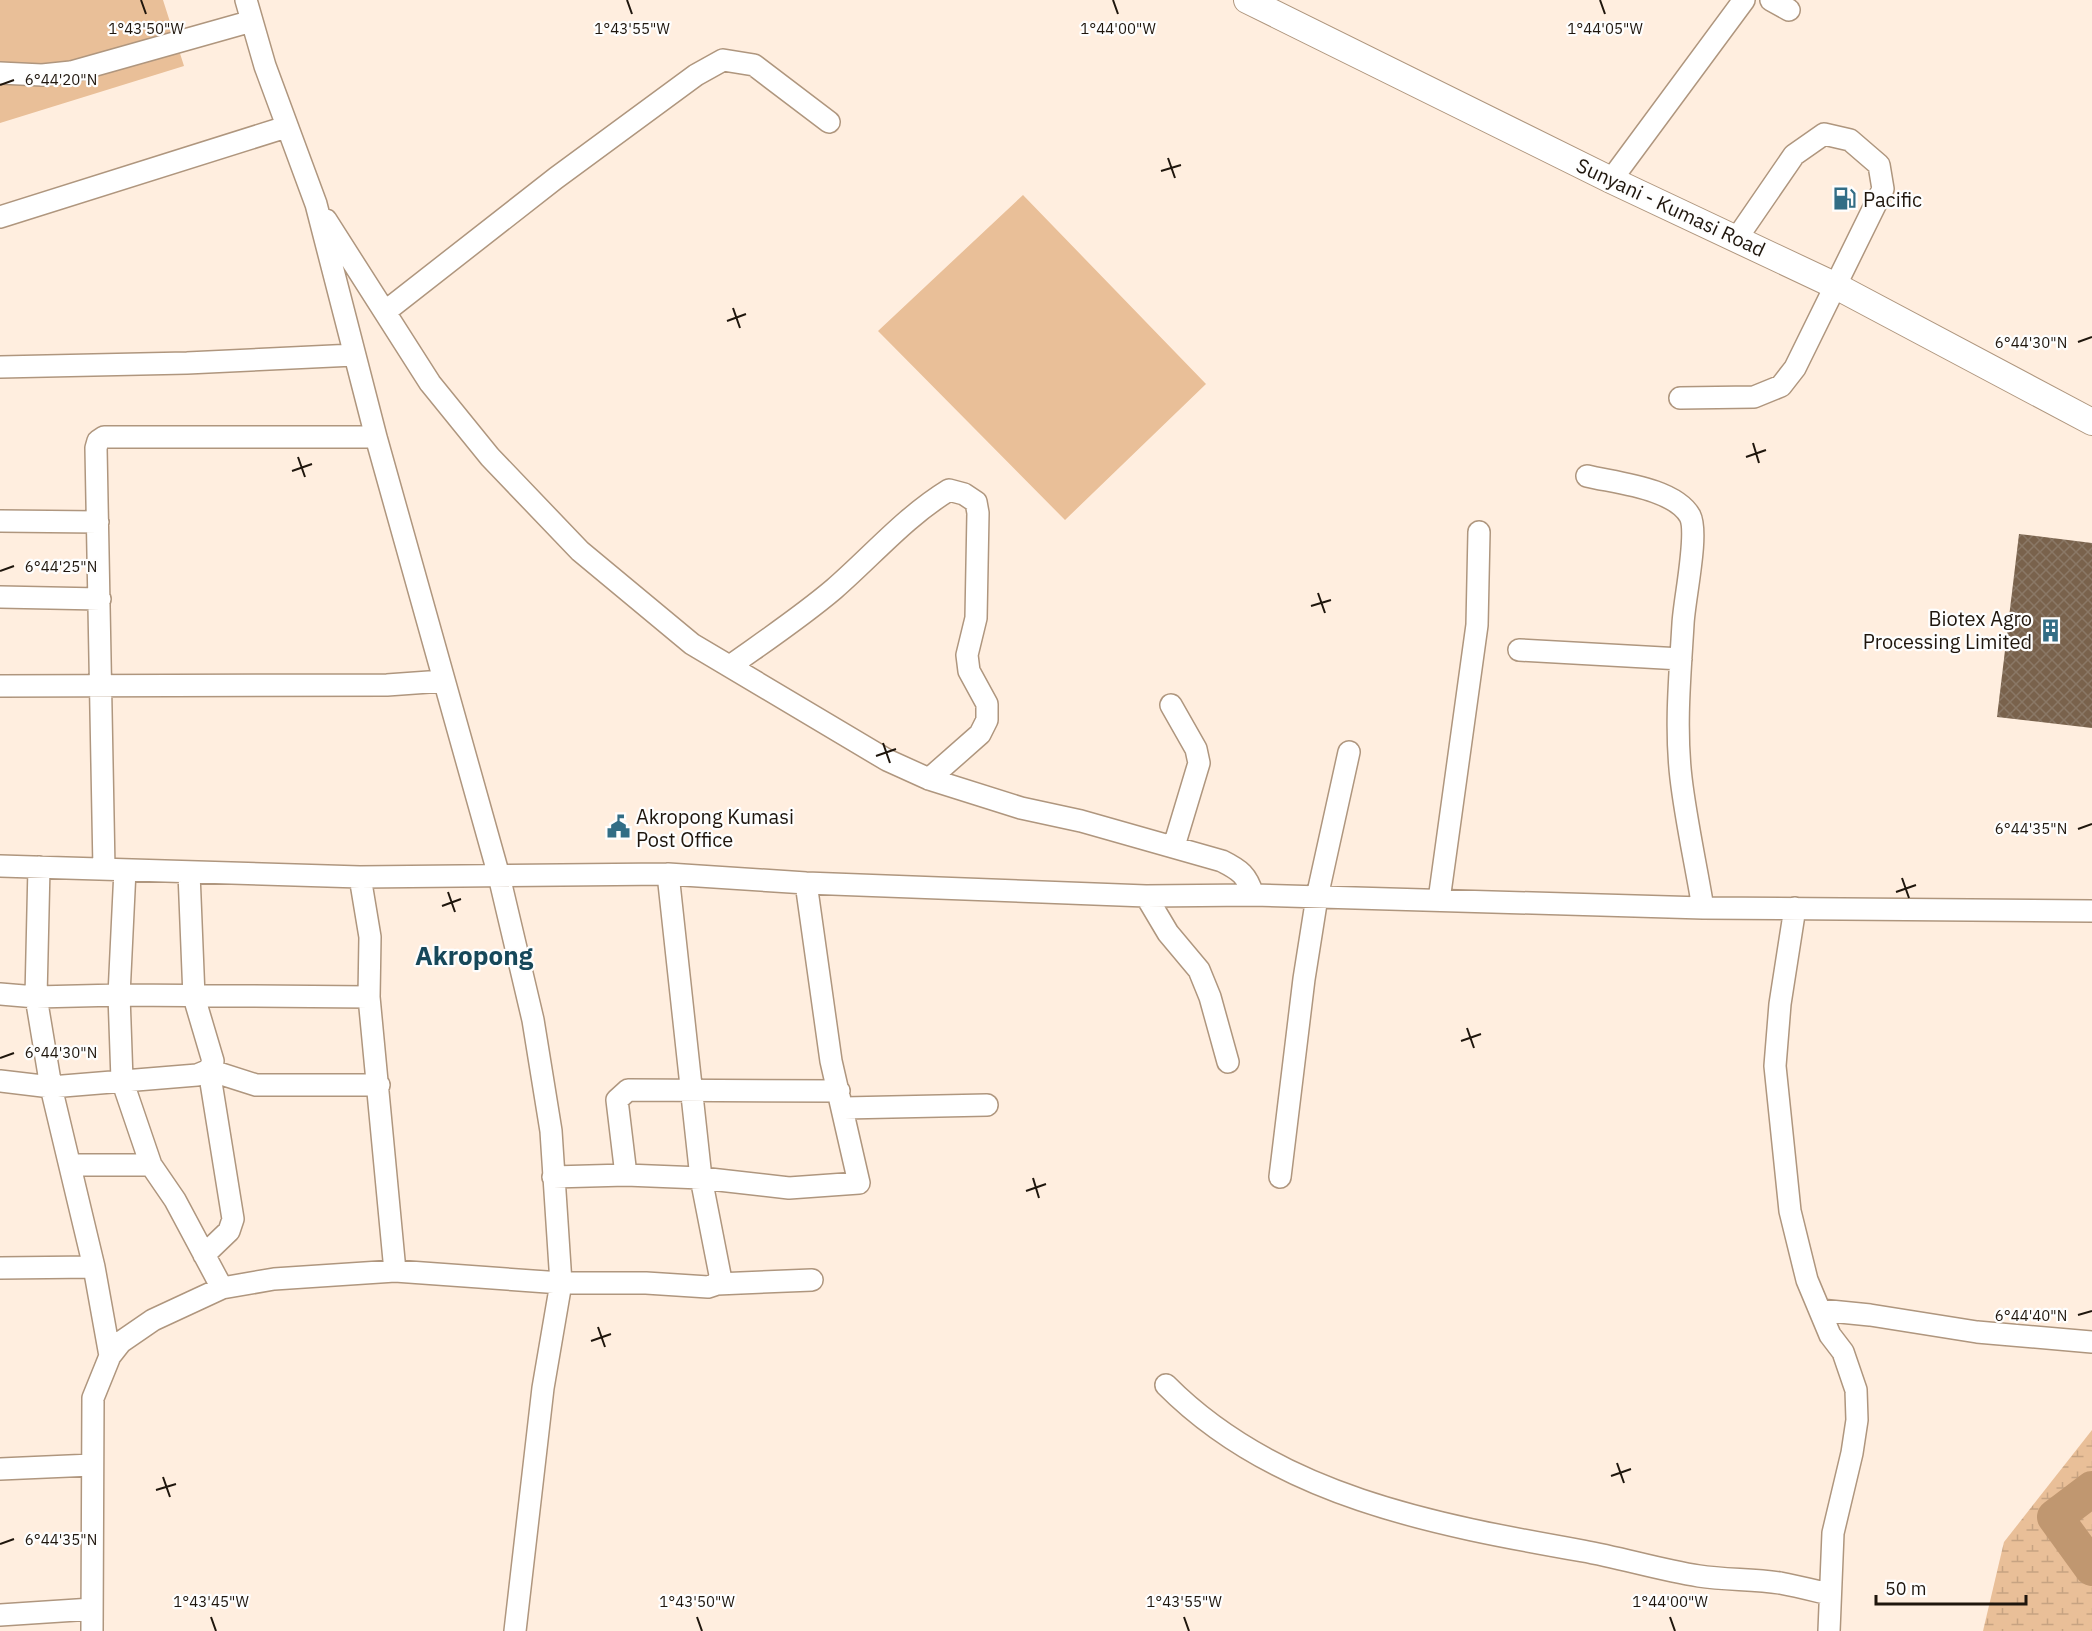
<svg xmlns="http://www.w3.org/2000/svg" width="2092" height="1631" font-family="'IBM Plex Sans',sans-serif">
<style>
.wetland{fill:url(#wetland-marsh)}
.pitch{fill:#e9bf98}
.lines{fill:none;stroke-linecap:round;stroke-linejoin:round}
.river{stroke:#c09770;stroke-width:36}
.building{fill:url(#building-cross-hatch)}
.minor-casing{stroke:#af967e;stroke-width:24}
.major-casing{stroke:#af967e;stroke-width:28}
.minor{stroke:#fff;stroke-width:21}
.major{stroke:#fff;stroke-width:26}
.ticks{fill:none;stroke:#1f160d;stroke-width:2}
.labels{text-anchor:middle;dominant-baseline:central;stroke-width:4.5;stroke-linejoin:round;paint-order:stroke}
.poi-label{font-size:20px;fill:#1f160d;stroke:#fefefe;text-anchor:start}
.street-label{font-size:20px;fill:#1f160d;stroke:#fefefe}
.district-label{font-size:26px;font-weight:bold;fill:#17485a;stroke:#fefefe}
.ticks-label{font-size:15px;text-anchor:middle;fill:#1f160d;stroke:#fefefe;stroke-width:4.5;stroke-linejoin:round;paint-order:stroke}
</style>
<defs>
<pattern id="wetland-marsh" width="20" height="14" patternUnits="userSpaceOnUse" patternTransform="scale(1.5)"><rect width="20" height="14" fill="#e9bf98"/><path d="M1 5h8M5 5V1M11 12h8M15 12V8" fill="none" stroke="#c7a382"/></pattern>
<pattern id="building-cross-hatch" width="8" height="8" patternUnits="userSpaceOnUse" patternTransform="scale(1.5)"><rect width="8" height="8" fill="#79624c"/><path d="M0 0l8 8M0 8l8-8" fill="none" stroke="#8a7866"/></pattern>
</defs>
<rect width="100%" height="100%" fill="#ffeedf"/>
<path class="wetland" d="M2092,1430V1631H1983L2004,1542Z"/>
<path class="pitch" d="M0,0H163L184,66L0,123Z
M1023,195L1206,384L1065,520L878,331Z"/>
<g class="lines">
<path class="river" d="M2092,1489L2055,1517L2092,1568"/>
</g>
<path class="building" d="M2019,534L2092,543V728L1997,717Z"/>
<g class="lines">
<defs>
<path id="minor" d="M246,0L265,66L316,204L376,437L499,876L533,1020L551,1131L561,1283L543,1388L515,1631
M1771,0L1789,10
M0,73L42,75L71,72L252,21
M1611,180L1744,0
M0,217L286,127
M326,220L430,383L490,457L580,551L692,644L887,760L929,779L1021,808L1081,821L1222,861C1240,870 1247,875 1253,895
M386,311L556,178L696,75L723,60L754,65L829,122
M0,367L187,363L354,355
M1680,398L1754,397L1781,386L1795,368L1883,189L1879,165L1850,140L1824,134L1794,155L1737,238
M1587,476C1616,483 1674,488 1690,516C1699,534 1684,600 1683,624C1680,675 1675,727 1681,778C1686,821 1696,865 1703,908
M0,521L98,522
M0,597L100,599
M1519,650L1681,659
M730,666C765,641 801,617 834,589C872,556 905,517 949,490L964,494L976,502L978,513L976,618L967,655L969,671L987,704V720L980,734L929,779
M0,686L387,685L443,681
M1171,705L1196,749L1199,763L1174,846
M0,866L360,877L668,874L806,883L1146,896L1253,895L1703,908L2092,911
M39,867L36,997L51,1087L94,1267L110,1356
M104,869L96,448L98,441L104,437H376
M125,870L119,995L122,1080L151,1165L175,1200L222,1288
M668,874L701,1178L720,1275L717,1284
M360,877L370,937L369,997L395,1271
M1146,896L1168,933L1199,970L1210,997L1228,1062
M1439,900L1477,625L1479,532
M1795,908L1780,1004L1775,1066L1790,1211L1807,1280L1830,1335L1843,1352L1856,1390L1857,1420L1852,1453L1833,1533L1829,1631
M0,994L36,997L119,995L369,997
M0,1081L51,1087L197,1075L209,1070L213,1061L194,997L189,873
M844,1108L987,1105
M72,1165H151
M626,1175L617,1100L628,1090L839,1091
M553,1177L626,1175L701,1178L789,1188L859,1183L831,1061L806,883
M1280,1177L1304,979L1317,897L1349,752
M204,1255L229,1231L233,1219L209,1070L256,1085H379
M0,1268L94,1267
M1820,1310L1870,1315L1977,1332L2092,1342
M1166,1385C1276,1496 1436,1525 1583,1551C1622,1558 1660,1570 1699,1576C1725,1580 1753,1579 1780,1583C1796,1586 1812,1590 1829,1594
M0,1469L92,1465
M0,1615L92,1609
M92,1631L93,1398L110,1356L121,1342L153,1320L222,1288L274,1279L395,1271L561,1283H646L708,1287L717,1284L812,1280"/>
<path id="major" d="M1247,0L1611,180L1836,286L2092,422"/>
</defs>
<use href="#minor" class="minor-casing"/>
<use href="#major" class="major-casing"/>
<use href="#minor" class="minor"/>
<use href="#major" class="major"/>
</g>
<path class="ticks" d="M141,0L146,14M627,0L632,14M1113,0L1118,14M1600,0L1605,14M0,85L14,80M1168,158L1175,178M1161,171L1181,165M733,308L740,328M727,321L746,314M2078,342L2092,337M1753,443L1759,463M298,457L305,477M1746,457L1766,450M292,471L312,464M0,571L14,566M1318,593L1325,613M1311,606L1331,600M883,743L890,763M876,756L896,749M2078,829L2092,824M1902,878L1909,898M448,892L455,912M1896,892L1916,885M442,906L461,899M1467,1028L1474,1048M1461,1041L1481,1034M0,1058L14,1053M1033,1178L1039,1198M1026,1191L1046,1184M2078,1315L2092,1311M598,1327L605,1347M591,1341L611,1334M1617,1463L1624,1483M1611,1476L1631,1469M163,1477L170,1497M156,1490L176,1484M0,1544L14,1539M211,1617L216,1631M697,1617L702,1631M1184,1617L1189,1631M1670,1617L1675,1631"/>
<defs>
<symbol id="fuel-bare" viewBox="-9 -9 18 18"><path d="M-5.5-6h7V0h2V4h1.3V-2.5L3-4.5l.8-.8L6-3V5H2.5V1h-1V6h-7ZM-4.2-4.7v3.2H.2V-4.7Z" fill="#326d85" stroke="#fefefe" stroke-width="2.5" paint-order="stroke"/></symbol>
<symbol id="building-bare" viewBox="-9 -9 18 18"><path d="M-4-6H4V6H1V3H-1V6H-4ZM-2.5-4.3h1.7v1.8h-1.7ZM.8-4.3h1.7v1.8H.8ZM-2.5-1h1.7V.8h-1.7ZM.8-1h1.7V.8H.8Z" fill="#326d85" stroke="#fefefe" stroke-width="2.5" paint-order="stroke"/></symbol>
<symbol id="civic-bare" viewBox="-9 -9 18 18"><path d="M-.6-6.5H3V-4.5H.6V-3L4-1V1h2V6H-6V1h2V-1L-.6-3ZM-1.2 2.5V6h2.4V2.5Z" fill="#326d85" stroke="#fefefe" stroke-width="2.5" paint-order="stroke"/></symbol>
</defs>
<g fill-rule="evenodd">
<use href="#fuel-bare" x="1828" y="182" width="33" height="33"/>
<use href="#building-bare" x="2034" y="614" width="33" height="33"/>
<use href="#civic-bare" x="602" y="810" width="33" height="33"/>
</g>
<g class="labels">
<g class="poi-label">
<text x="1863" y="199">Pacific</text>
<text x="2032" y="618" text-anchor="end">Biotex Agro<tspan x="2032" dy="23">Processing Limited</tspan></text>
<text x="636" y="816">Akropong Kumasi<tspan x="636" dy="23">Post Office</tspan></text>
</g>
<g class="street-label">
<text transform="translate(1671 207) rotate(25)">Sunyani - Kumasi Road</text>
</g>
<g class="district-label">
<text x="474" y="955">Akropong</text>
</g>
</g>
<g class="ticks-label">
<text x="146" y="34">1°43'50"W</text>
<text x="632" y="34">1°43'55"W</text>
<text x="1118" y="34">1°44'00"W</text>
<text x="1605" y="34">1°44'05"W</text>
<text x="61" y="85">6°44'20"N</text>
<text x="2031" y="348">6°44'30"N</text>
<text x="61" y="572">6°44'25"N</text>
<text x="2031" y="834">6°44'35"N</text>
<text x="61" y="1058">6°44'30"N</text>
<text x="2031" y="1321">6°44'40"N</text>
<text x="61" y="1545">6°44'35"N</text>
<text x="211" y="1607">1°43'45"W</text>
<text x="697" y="1607">1°43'50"W</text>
<text x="1184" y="1607">1°43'55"W</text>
<text x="1670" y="1607">1°44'00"W</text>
</g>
<path d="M1876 1595v9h150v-9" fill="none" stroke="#1f160d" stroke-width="3"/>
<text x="1885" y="1595" font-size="18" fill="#1f160d" stroke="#fefefe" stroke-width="4.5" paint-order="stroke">50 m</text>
</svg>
